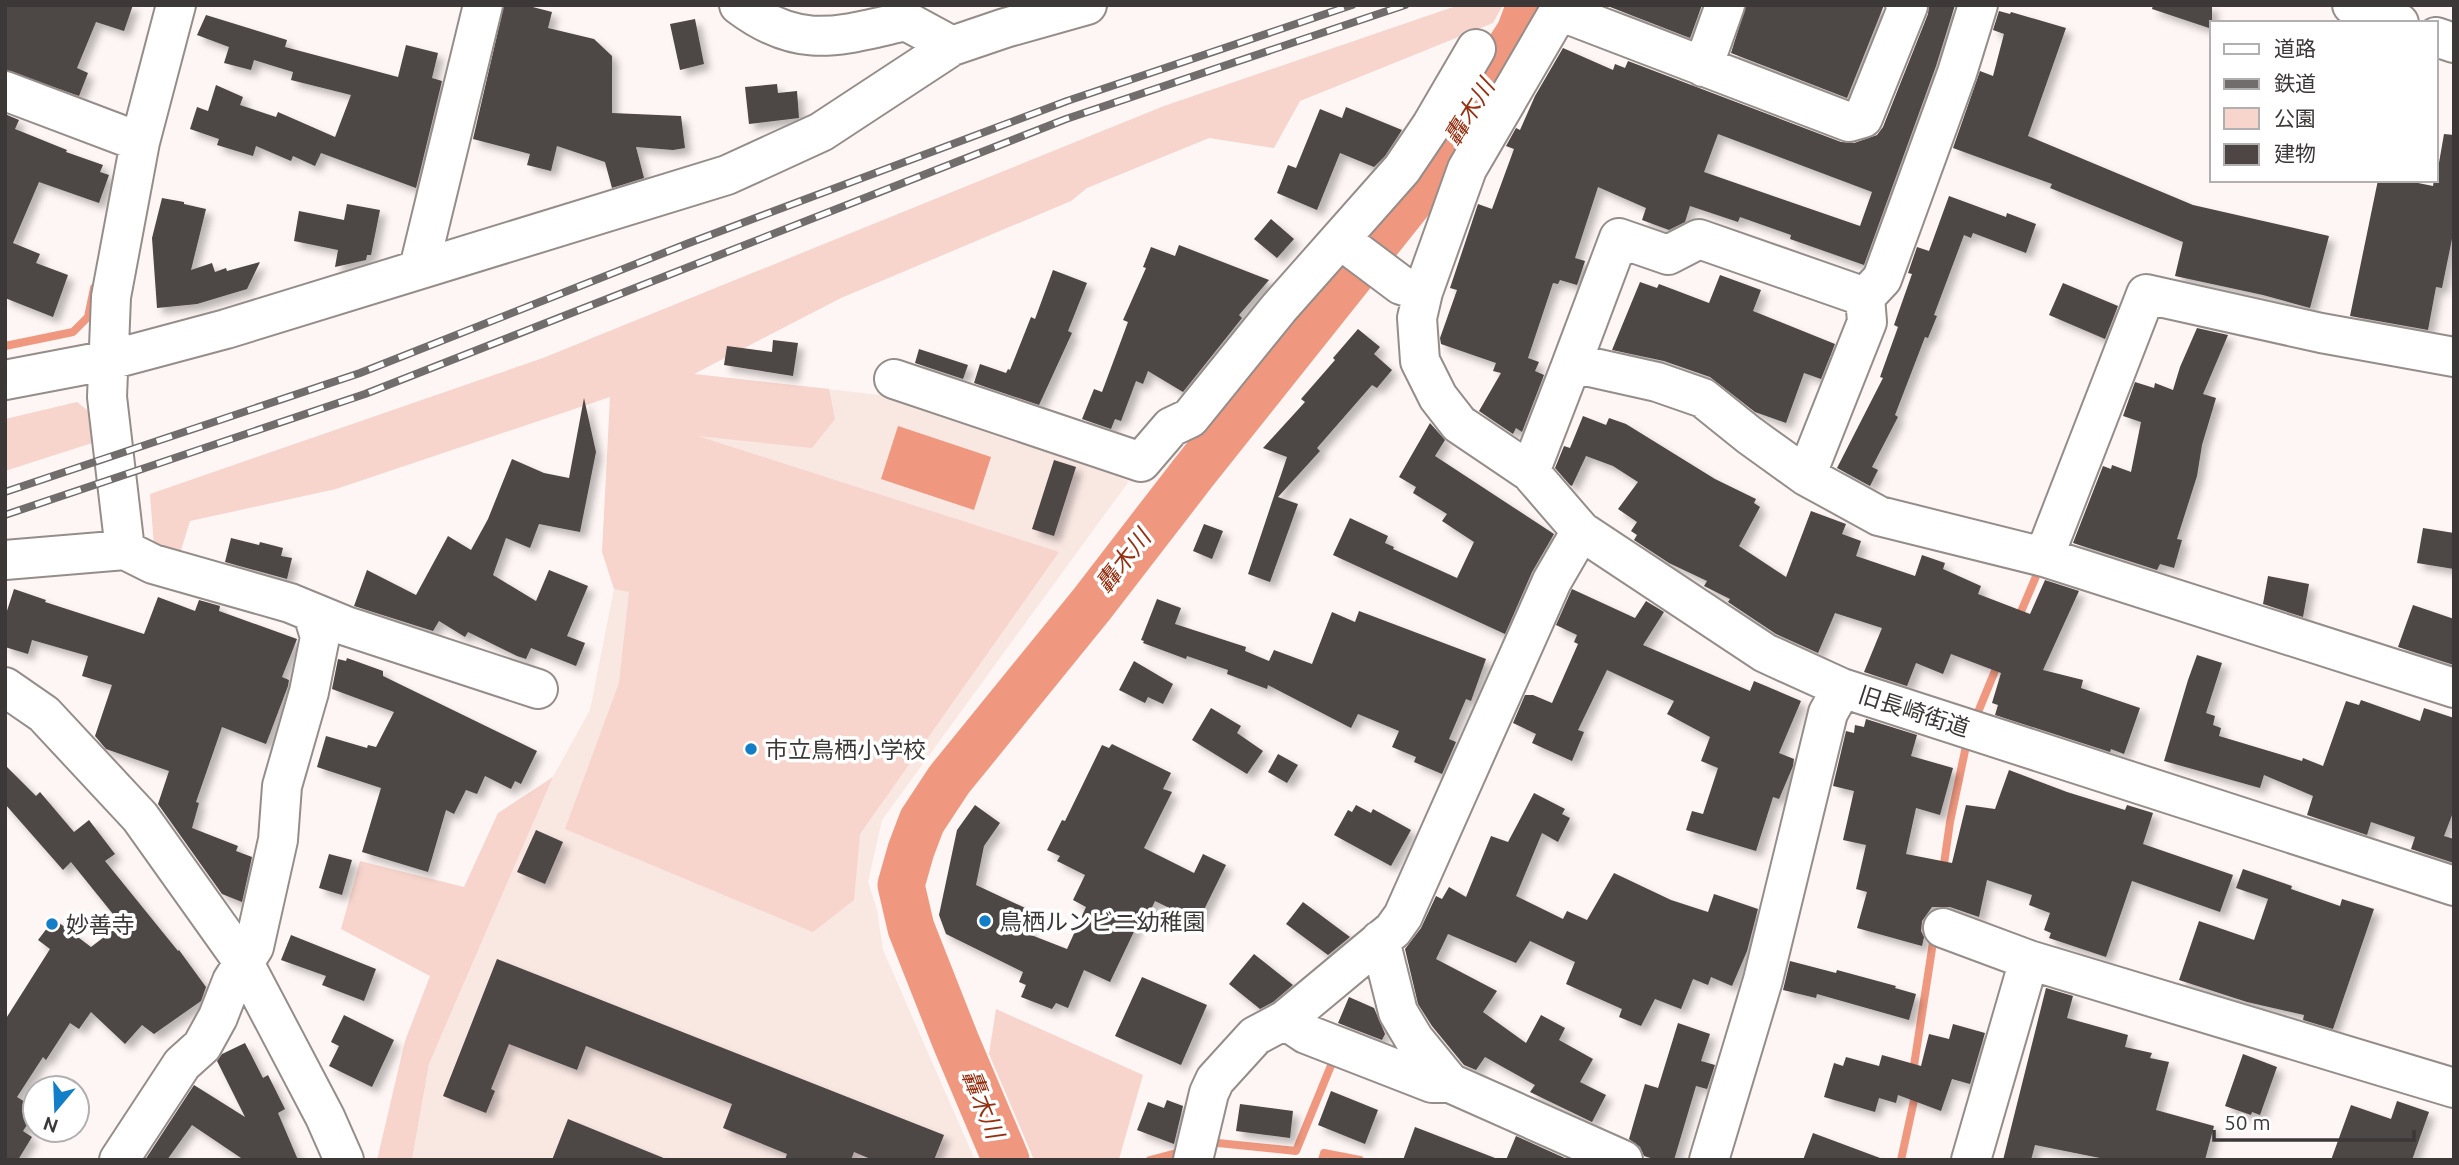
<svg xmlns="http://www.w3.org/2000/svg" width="2459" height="1165" font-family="Ubuntu,'Noto Sans JP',sans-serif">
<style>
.built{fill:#f9e7e2}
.green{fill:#f7d5cc}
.water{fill:#ef987f}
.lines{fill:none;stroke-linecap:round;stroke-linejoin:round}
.stream{stroke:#ef987f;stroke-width:8}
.river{stroke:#ef987f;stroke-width:47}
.building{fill:#4d4644;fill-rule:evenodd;filter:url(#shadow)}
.minor-casing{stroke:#958d8a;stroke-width:42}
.minor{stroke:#fff;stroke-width:38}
.rail-casing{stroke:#716d6c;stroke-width:8}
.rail{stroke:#fff;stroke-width:5;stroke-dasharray:16;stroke-linecap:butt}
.poi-dot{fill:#127ec8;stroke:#fff;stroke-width:2.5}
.labels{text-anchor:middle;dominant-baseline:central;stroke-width:7;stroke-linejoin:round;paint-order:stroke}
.street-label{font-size:23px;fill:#3b3837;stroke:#fff}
.poi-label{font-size:23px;fill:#3b3837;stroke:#fff;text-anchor:start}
.water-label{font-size:24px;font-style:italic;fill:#963011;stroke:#fff}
</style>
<defs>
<filter id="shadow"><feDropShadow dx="6" dy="6" stdDeviation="3.5" flood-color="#0004"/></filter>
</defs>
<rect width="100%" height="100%" fill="#fef6f4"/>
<path class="built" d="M693,374L889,396L1129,481L882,820L868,882L877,910L883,950L975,1160H412L429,1064L553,777L590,710L614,589Z"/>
<path class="green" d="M1459,5H1503L1493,23L1300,101L1274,148L1209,138L1087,188L1071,201L841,298L694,374L829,389L835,419L812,448L698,436L1059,552L860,834L854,900L813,932L565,829L619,683L629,592L614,589L602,552L610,397L336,489L190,521L177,563L154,546L150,494L543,358L1164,106Z
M77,402L92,414V443L5,471V419Z
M553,777L429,1064L412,1160H377L405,1041L430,976L341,929L360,861L464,887L498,813Z
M996,1009L1143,1075L1119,1159L1034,1160L989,1054Z"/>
<path class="water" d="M898,426L991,457L974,510L881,479Z"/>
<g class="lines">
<path class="stream" d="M5,346L73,332L88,317L94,288
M2017,621L2040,567
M1976,717L1999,661
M1943,871L1950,822L1966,746
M1913,1072L1934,936
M1208,1142L1296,1151L1332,1063
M1150,1160L1184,1151
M1322,1160L1324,1153L1360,1160
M1901,1160L1916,1091"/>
<path class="river" d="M1006,1160L956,1042L911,928L901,885L911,850L922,821L949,780L1092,604L1193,473L1424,183L1520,32L1530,5"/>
</g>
<path class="building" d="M5,5H133L124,31L96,22L77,68L88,73L79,96L5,70Z
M504,5H525L552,12L548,28L594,39L612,56V113L681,116L685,148L673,150L636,147L644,178L612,188L605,162L557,146L551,171L527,165L530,154L473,139Z
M1605,5H1702L1690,38Z
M1746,5H1884L1847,98L1731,53Z
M1929,5H1955L1936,66L1864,265L1790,239L1791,235L1740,217L1738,222L1690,206L1685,222L1669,230L1642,220L1646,208L1598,187L1575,258L1585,261L1577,285L1560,280L1558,284L1553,283L1528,358L1539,362L1535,371L1544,375L1522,432L1516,428L1513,434L1479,411L1501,373L1493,371L1496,363L1441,344L1440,338L1457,290L1450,288L1478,204L1492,209L1514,149L1506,146L1516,128L1520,130L1535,96L1563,48L1613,70L1615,64L1625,68L1628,61L1841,142L1854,143L1877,135L1883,127L1928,14ZM1718,134L1872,192L1860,226L1704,172Z
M2153,5H2212V29L2152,9Z
M1999,11L2010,14L2011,12L2066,28L2028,136L2193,205L2329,236L2310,308L2263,295L2175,276L2183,242L2050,188L2052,184L1953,148L1980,71L1993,76L2004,34L1993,30Z
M206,15L287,40L285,47L398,77L406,45L438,53L432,78L442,81L416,188L321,153L315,166L293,156L291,161L256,146L253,156L217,145L219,139L190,129L197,107L208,111L216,85L243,97L240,105L276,117L278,112L335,137L351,95L291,80L293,72L254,60L251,70L224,63L229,47L197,35Z
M695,19L704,64L680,70L670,24Z
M777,84L778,93L797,91L799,118L749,124L745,87Z
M1346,107L1402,130L1385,156L1374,167L1340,153L1317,210L1277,193L1288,165L1296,168L1320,109L1342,118Z
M5,114L19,120L15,129L67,150L66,152L103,165L100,172L109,175L99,203L39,182L13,243L40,254L36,263L68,275L53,317L5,298Z
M2444,134L2454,135V229L2442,288L2436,287L2428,330L2350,316L2378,180H2403L2433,186L2434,180H2436Z
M1949,196L2006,217L2007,213L2036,224L2026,253L1973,233L1971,238L1964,235L1934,315L1937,316L1928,338L1925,337L1895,415L1898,417L1872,467L1878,470L1870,486L1837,468L1883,378L1880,377L1898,327L1894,325L1912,274L1908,273L1917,247L1929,251Z
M162,198L184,202V204L206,209L191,270L212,263L215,272L226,268L227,271L260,262L247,289L197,304L157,308L152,238Z
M347,204L380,210L371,255H367L366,260L335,267L338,250L294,241L299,211L344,220Z
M1271,219L1294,239L1277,258L1254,239Z
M1179,245L1269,280L1239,315L1242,318L1183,392L1148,371L1143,384L1136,381L1121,421L1115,419L1111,429L1082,419L1094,389L1102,392L1128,322L1123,320L1146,268L1143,267L1151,247L1175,256Z
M1053,270L1087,283L1068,331L1072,333L1039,405L974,383L980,364L1006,373L1008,369L1010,370L1031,317L1035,319Z
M1720,275L1761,290L1753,311L1835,344L1821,379L1804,373L1786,423L1755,412L1710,377L1664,361L1612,350L1640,282L1657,288L1659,284L1709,303Z
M2063,283L2118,306L2105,339L2049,315Z
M2197,328L2228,335L2203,394L2216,398L2202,445L2197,476L2177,539L2182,540L2174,568L2160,564L2157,570L2073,543L2103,466L2111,469L2112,465L2131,472L2141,422L2123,416L2135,382L2154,388L2155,383L2173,390L2180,367Z
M1358,329L1380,347L1374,354L1392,370L1377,388L1372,385L1317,448L1320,451L1278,497L1298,504L1270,582L1248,574L1287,457L1263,448L1305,402L1301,399L1335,360L1333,358Z
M773,340L798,343L793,376L724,365L727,346L772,352Z
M919,349L968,365L963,379L915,363Z
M584,398L596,452L580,532L539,524L530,548L506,538L493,575L536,601L549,570L588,586L567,636L585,643L576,666L531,648L526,659L517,656L468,632L465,637L439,621L433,631L354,606L367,570L416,595L448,536L471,550L488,519L512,459L544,473L569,478Z
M1583,416L1606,425L1609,418L1626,424L1715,479L1756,499L1754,503L1760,507L1739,546L1786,577L1811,511L1846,524L1842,534L1861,541L1856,556L1915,576L1922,555L1945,563L1943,569L1981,586L1978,594L2030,614L2045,580L2079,591L2043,670L2083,680L2081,688L2140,708L2124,754L2111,749L2110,752L1995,715L1998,705L1992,703L2001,673L1951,654L1943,674L1916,663L1907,686L1864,672L1882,628L1835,613L1818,653L1776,634L1728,602L1730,599L1704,586L1707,581L1669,563L1634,540L1637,535L1631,531L1637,522L1618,509L1638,482L1613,466L1586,456L1572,486L1570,485L1555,468L1564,446L1570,448Z
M1430,423L1445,440L1435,456L1554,534L1532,572L1505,634L1333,555L1350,518L1388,536L1385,543L1394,547L1393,549L1457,578L1474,542L1442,521L1447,514L1413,493L1416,487L1399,477Z
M1054,460L1076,467L1054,536L1032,529Z
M1204,524L1223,531L1212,559L1193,551Z
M2423,528L2454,533V569L2417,563Z
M231,538L259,545L260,542L283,548L281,556L292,558L287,579L225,562Z
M2268,576L2309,584L2303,617L2263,604Z
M14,589L46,600L45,602L144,634L158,597L195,611L199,600L220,606L219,611L297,639L282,677L289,680L288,686L266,744L222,727L196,802L199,803L192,828L238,846L236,851L252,857L242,902L222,894L158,804L169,771L106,749L95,736L112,685L82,676L88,656L32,640L28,654L5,647V617Z
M1572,589L1635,618L1646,601L1664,612L1643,645L1750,691L1754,681L1801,701L1779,753L1794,759L1793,766L1779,799L1773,797L1756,851L1686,830L1692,811L1703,814L1718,768L1701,761L1710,737L1667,714L1674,701L1607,670L1578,730L1584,732L1572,761L1532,743L1536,734L1513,723L1525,695H1533L1552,703L1578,644L1574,642L1577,635L1556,625Z
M1157,599L1181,608L1175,624L1246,647L1245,651L1269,661L1274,650L1312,664L1332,612L1355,622L1359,611L1486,659L1471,701L1466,699L1449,739L1456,742L1442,774L1414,762L1416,757L1392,747L1399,731L1358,714L1351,728L1268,685L1267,689L1227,674L1228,670L1187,656L1186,659L1143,643L1144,641L1141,640Z
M2413,605L2454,619V665L2398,647Z
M2197,655L2222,663L2206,713L2215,716L2213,725L2221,728L2219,736L2302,761L2303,758L2323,766L2346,701L2359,705L2361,700L2420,721L2424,708L2454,718V810L2444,836L2454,839V863L2411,849L2415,837L2371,822L2367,835L2307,815L2313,796L2264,775L2260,788L2164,761L2188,680Z
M347,658L383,671V676L537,751L521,784L515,781L511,789L485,776L477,794L466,790L454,814L446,810L428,872L362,852L381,788L317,767L326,736L367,748L368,745L376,747L394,712L332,689L338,659L346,661Z
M1134,661L1173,684L1163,704L1148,697L1145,703L1119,690Z
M1211,708L1241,726L1237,733L1263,751L1247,774L1192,740Z
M1866,719L1917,735L1911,756L1953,768L1940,815L1916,808L1906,854L1952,863L1966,805L1995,809L2009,770L2067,792L2125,810L2127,805L2153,813L2143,844L2233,875L2220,912L2132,881L2106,957L2049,938L2051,933L2044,930L2050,913L2029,905L2032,895L1987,880L1979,917L1950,907H1932L1922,921L1921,931L1924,937L1922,946L1857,928L1867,892L1856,889L1866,845L1843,840L1854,791L1833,786L1846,731L1854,733L1855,725L1864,727Z
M1112,744L1171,773L1163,789L1172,792L1144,848L1194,873L1203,854L1226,865L1198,922L1155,901L1145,922L1140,919L1110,982L1084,970L1068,1008L1056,1003L1052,1009L1021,997L1026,985L1019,982L1023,972L946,934L939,915L957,830L975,805L1000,823L984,846L976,885L1036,913L1026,933L1067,949L1086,907L1073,900L1085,875L1057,861L1060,856L1047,850L1062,820L1065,821L1102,745L1109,748Z
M1278,754L1298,765L1287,783L1268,772Z
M5,765L36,796L40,792L74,832L89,820L115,854L105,861L178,951L179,950L206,987L201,1001L154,1034L142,1025L125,1044L91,1012L79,1029L70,1023L46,1060L43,1057L17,1097L35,1108V1113L23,1131L32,1137L18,1160H5V1020L50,949L38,940L54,919L91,947L121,924L71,862L63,870L5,804Z
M1534,793L1565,809L1562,814L1570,818L1558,842L1542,833L1516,896L1563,919L1567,911L1587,920L1614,873L1671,900L1708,912L1714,894L1758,909L1747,951L1732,986L1711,977L1708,985L1693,979L1681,1009L1655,999L1641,1026L1619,1017L1622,1009L1566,984L1575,962L1530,941L1516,963L1448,934L1436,959L1497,991L1483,1012L1526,1043L1541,1015L1565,1028L1559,1040L1593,1059L1580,1082L1606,1095L1592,1122L1530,1092L1535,1085L1485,1057L1476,1070L1464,1065L1432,1026L1418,1004L1405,949L1421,928L1436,896L1442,899L1449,887L1466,897L1491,836L1508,842Z
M1356,805L1371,813L1373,809L1411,830L1391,866L1334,835L1348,810L1352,812Z
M536,830L563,842L545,884L517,872Z
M329,854L352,860L342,895L319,888Z
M2243,869L2292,886L2291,889L2340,906L2342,899L2374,909L2333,1029L2303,1020L2304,1015L2247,1002L2179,980L2199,921L2254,940L2268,899L2236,888Z
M1303,902L1350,937L1328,955L1286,924Z
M291,935L376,969L364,1001L322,985L326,976L281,960Z
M1254,954L1293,985L1273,1002L1260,1009L1229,984Z
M497,959L944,1135L934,1160H873L854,1152L851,1160H785L787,1154L723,1128L732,1104L586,1046L577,1070L509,1044L491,1089L495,1091L486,1113L443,1096Z
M1790,961L1836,973L1837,970L1896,986L1895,988L1916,994L1909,1020L1817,994L1816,998L1783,990Z
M1142,977L1207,1005L1181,1065L1115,1036Z
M2046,988L2073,996L2067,1018L2128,1035L2125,1047L2152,1053L2150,1058L2169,1062L2156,1110L2214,1126L2205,1160H2110L2035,1145L2031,1160H2003Z
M1349,997L1374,1008L1385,1034L1382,1040L1338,1023Z
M344,1015L394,1040L372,1087L329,1066L339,1046L331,1042Z
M1678,1023L1710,1034L1701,1061L1715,1065L1707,1089L1696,1086L1674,1160H1657L1644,1156L1640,1147L1629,1139L1645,1084L1658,1088Z
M1953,1024L1985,1033L1970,1084L1952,1079L1941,1111L1898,1095L1896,1103L1879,1098L1875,1112L1824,1097L1834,1063L1843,1066L1846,1057L1879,1066L1882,1055L1921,1066L1929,1034L1949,1039Z
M245,1043L263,1078L268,1075L285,1109L278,1113L298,1160H244L192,1125L167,1160H145L194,1085L245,1117L217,1061L222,1054Z
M2243,1054L2277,1067L2260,1115L2252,1112L2251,1115L2225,1106Z
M1331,1091L1378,1110L1365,1144L1318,1125Z
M1167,1100L1183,1106L1174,1144L1137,1130L1148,1102L1164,1108Z
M2397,1101L2429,1112L2412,1160H2331L2351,1105L2391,1119Z
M1240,1104L1293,1111L1290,1138L1236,1131Z
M568,1119L666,1159V1160H552Z
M1415,1127L1495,1158V1160H1403Z
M1813,1133L1880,1158L1879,1160H1803Z
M1516,1136L1569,1160H1506Z"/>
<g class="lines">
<defs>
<path id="minor" d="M739,5C800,51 838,36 906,21L952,46
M1905,5L1908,6L1863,118L1849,122L1559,11L1467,169L1423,292L1417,318L1420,361L1438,397L1459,424L1530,472L1581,531L1765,653L1842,688L2454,886
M2352,5L2399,23
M2436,37L2454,43
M1703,67L1725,5
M5,91L140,142
M1341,240L1401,285L1423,292
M419,268L483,5
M1572,363L1619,238L1668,255L1699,239L1865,297L1882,279L1957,73L1978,5
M894,379L1141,462L1171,427L1190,418L1279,308L1402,169L1431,126L1476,49
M5,380L110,360L226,329L727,175L821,132L952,46L1005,28L1087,5
M1530,472L1572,363L1657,382L1703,398L1749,435L1806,476L1879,516L2044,557L2146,294L2321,333L2454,357
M1806,476L1867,322L1865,297
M125,550L107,397L111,297L140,142L176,5
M2044,557L2454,688
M5,560L125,550L153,564L290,603L346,626L538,689
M5,687L44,714L140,817L244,963L325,1117L344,1160
M1943,928L2029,960L2454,1088
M1380,940L1398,1012L1414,1039L1450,1083
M1285,1020L1306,1034L1432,1083H1450L1623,1160
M119,1160L182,1064L202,1046L218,1017L232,981L254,947L278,840L282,786L309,692L320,637L313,614
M1193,1160L1209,1093L1215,1080L1255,1036L1285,1020L1393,930L1403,916L1552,581L1581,531
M1709,1160L1763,980L1828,713L1842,688
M1971,1160L2029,960"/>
</defs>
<use href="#minor" class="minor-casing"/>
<use href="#minor" class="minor"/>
<defs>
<path id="rail" d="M5,492L360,373L689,243L1067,101L1352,5
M5,515L365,394L1066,119L1405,5"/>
</defs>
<use href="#rail" class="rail-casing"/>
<use href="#rail" class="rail"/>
</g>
<g class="poi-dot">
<circle cx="751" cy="749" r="7"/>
<circle cx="985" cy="921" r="7"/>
<circle cx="52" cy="924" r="7"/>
</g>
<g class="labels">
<g class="street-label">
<text transform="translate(1914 711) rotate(18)">旧長崎街道</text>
</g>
<g class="poi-label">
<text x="765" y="749">市立鳥栖小学校</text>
<text x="999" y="921">鳥栖ルンビニ幼稚園</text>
<text x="66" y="924">妙善寺</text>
</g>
<g class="water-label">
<text transform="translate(1469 112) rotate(-58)">轟木川</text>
<text transform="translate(1123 561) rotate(-52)">轟木川</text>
<text transform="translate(983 1104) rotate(68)">轟木川</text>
</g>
</g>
<rect width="2459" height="1165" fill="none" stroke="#3b3837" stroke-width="14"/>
<rect x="2210" y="21" width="228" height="161" fill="#ffffff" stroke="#b1afaf" stroke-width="2"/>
<rect x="2224" y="44" width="35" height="10" fill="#ffffff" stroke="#b1afaf" stroke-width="2"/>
<text x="2274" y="56" font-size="21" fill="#3b3837">道路</text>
<rect x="2224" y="79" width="35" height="10" fill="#716d6c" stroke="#b1afaf" stroke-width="2"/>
<text x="2274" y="91" font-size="21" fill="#3b3837">鉄道</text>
<rect x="2224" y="108" width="35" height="21" fill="#f7d5cc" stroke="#b1afaf" stroke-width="2"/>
<text x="2274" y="126" font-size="21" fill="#3b3837">公園</text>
<rect x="2224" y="144" width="35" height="21" fill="#4d4644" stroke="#b1afaf" stroke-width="2"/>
<text x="2274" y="161" font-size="21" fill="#3b3837">建物</text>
<g transform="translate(56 1109) rotate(199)"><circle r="33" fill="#ffffff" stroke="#b1afaf" stroke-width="2"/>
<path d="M0-5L12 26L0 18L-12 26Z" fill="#127ec8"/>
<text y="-10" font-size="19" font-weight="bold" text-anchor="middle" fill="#3b3837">N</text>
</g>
<path d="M2214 1130v10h200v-10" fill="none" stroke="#3b3837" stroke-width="3.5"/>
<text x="2224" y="1130" font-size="21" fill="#3b3837" stroke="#ffffff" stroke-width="5" paint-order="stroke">50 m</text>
</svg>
